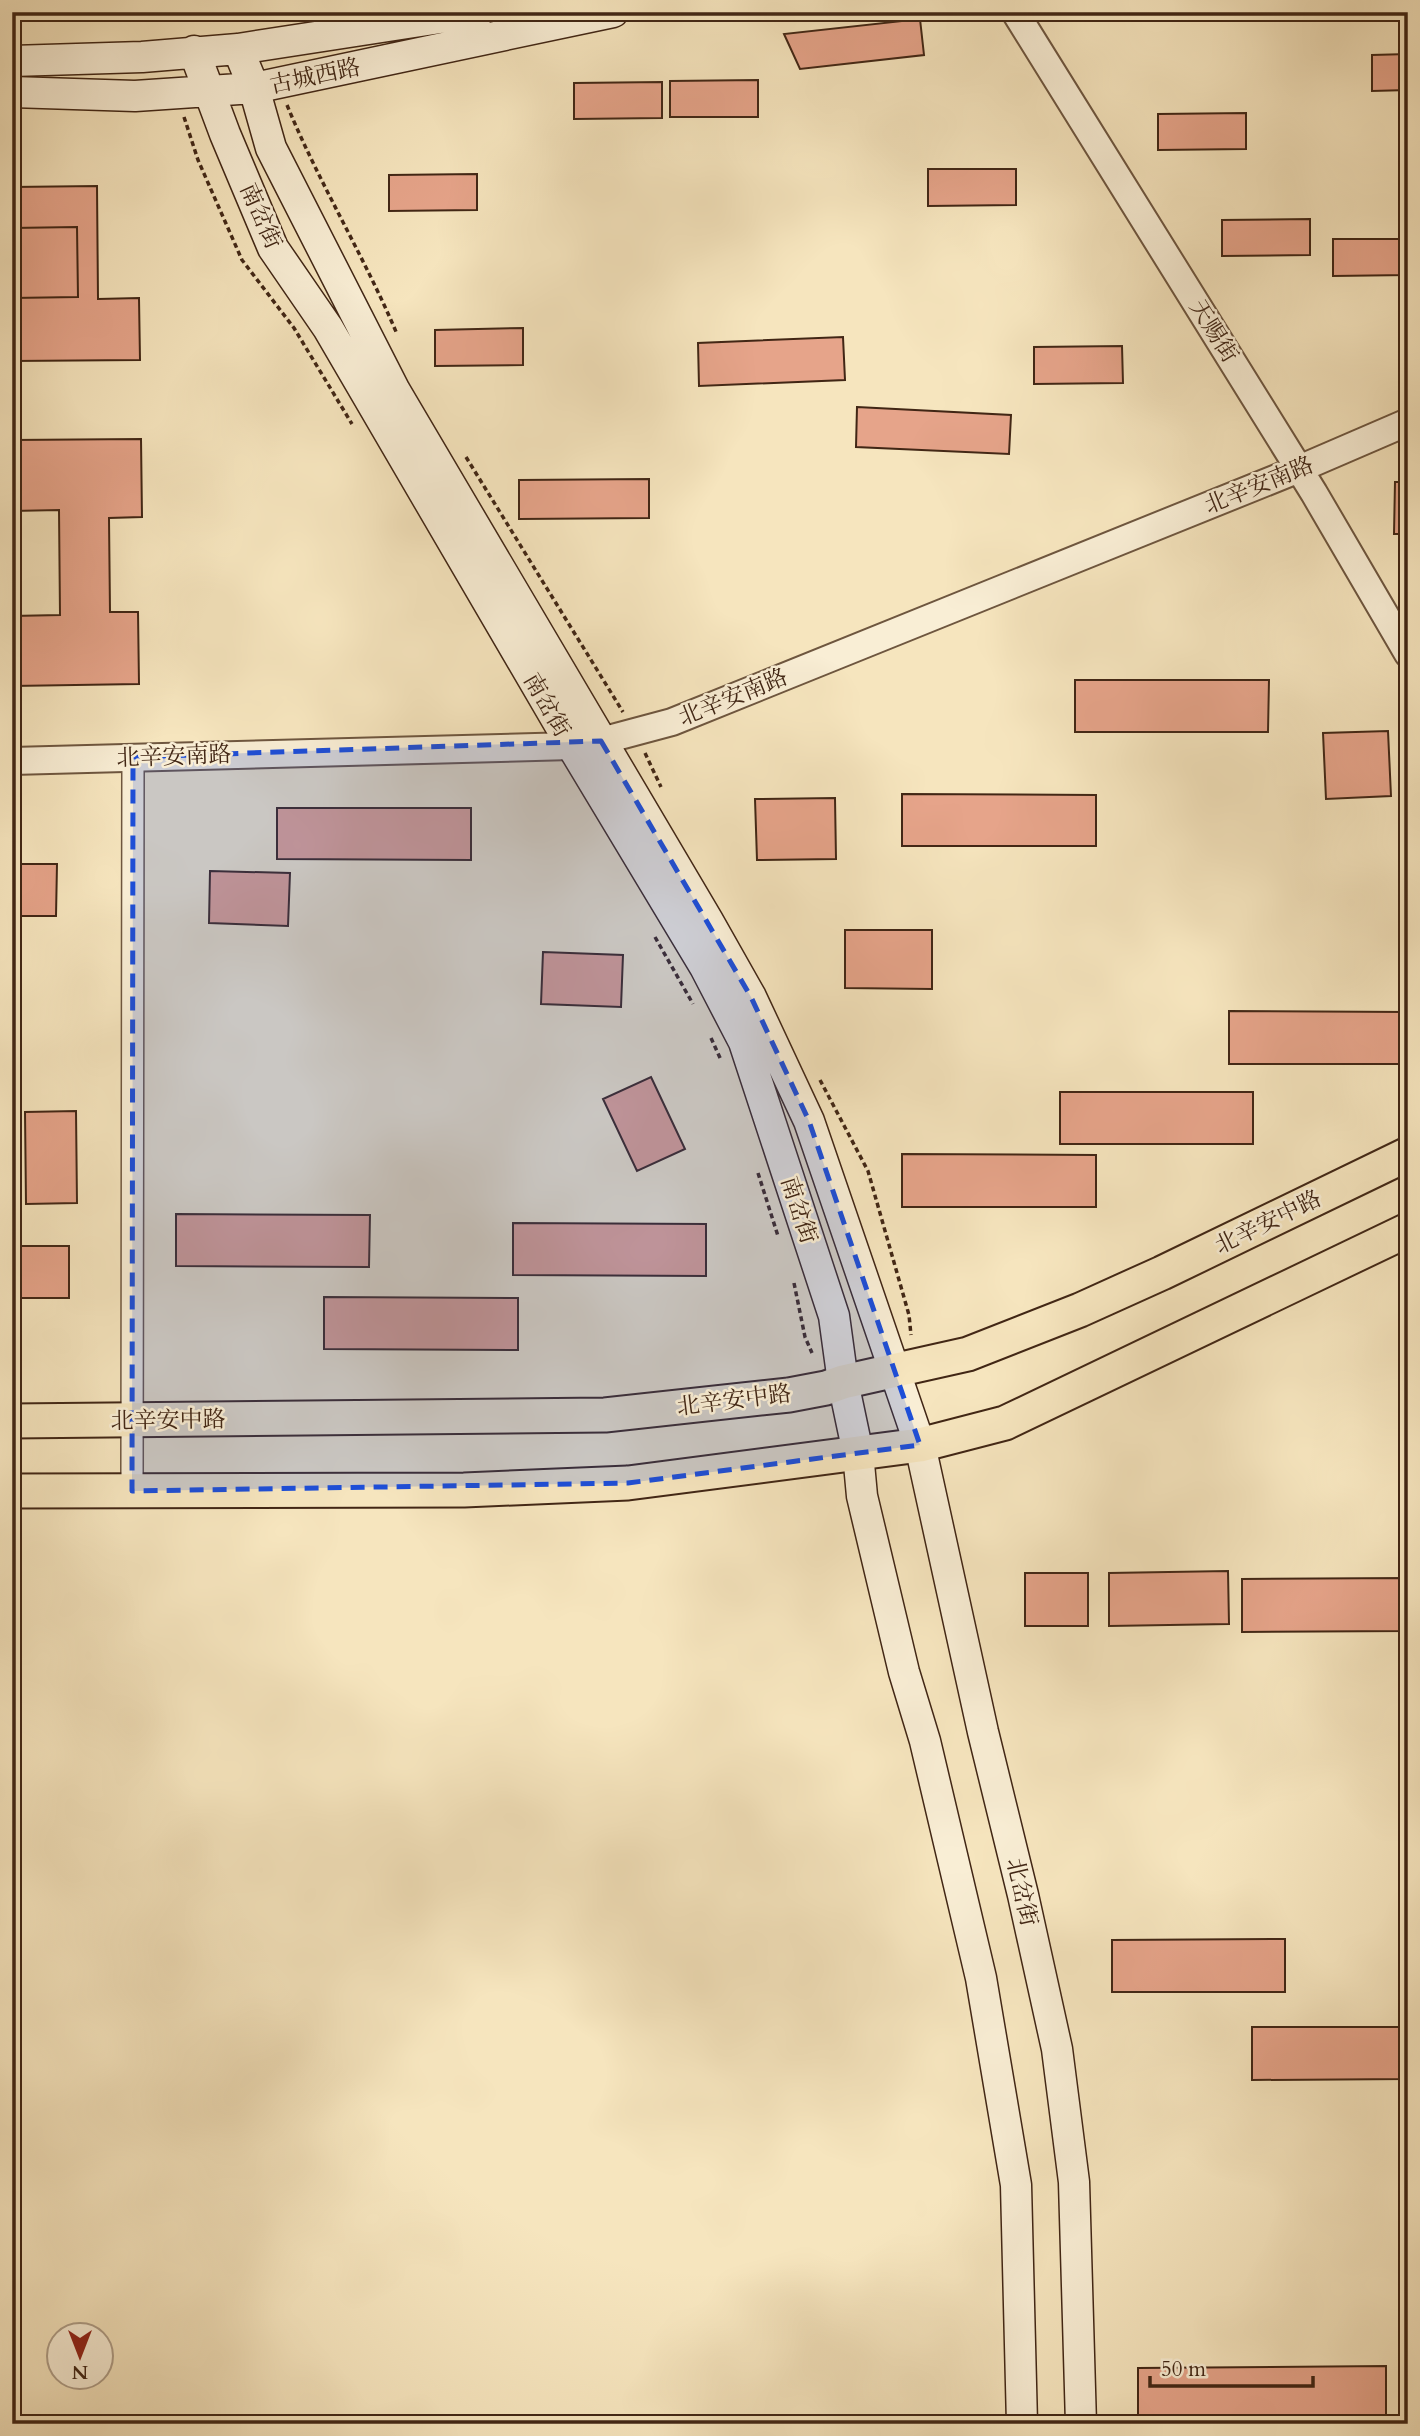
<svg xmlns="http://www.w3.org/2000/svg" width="1420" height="2436" font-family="Cardo,'Noto Serif SC',serif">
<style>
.building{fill:#e6a48a;stroke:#412615;stroke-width:2}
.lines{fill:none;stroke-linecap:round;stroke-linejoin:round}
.minor-casing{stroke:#6e563f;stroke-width:24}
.tertiary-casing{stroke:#6e563f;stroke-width:30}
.secondary-casing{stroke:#412615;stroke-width:33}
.primary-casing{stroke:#412615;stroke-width:37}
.path{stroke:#412615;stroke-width:3.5;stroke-dasharray:5 3.5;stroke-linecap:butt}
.minor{stroke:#f9eed5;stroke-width:21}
.tertiary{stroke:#f9eed5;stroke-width:26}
.secondary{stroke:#f9eed5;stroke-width:30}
.primary{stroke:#f6e5be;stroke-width:33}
.marked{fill:#1d4ed8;fill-opacity:0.2;stroke:#1d4ed8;stroke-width:5;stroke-dasharray:14 9;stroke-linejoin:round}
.labels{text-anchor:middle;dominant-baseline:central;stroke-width:5;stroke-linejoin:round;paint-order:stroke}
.street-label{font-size:23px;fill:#412615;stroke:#f9eed5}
</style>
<rect width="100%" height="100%" fill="#f6e5be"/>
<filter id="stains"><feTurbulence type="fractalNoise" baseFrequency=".00286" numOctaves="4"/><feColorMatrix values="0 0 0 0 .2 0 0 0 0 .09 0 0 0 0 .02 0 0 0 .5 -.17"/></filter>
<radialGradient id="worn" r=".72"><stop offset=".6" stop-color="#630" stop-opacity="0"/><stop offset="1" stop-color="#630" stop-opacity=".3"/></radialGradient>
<path class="building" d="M1084,12H1173V15L1084,16Z
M920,19L924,55L800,69L784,34Z
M1408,54V90L1372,91V55Z
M758,80V117H670V81Z
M662,82V118L574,119V83Z
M1246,113V149L1158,150V114Z
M928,169H1016V205L928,206Z
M477,174V210L389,211V175Z
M97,186L98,299L139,298L140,360L12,361V187Z
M1310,219V255L1222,256V220Z
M77,227L78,297L12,298V228Z
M1333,239H1408V275L1333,276Z
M523,328V365L435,366V330Z
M843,337L845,380L699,386L698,343Z
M1122,346L1123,383L1034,384V347Z
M857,407L1011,415L1009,454L856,447Z
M141,439L142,517L109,518L110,612H138L139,684L12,686V616L60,615L59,510L12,511V440Z
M649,479V518L519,519V480Z
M1395,482H1408V534H1394Z
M1075,680H1269L1268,732H1075Z
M1388,731L1391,796L1326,799L1323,733Z
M902,794L1096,795V846H902Z
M835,798L836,859L757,860L755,799Z
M277,808H471V860L277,859Z
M12,864H57L56,916H12Z
M210,871L290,873L288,926L209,923Z
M1405,908H1408V980H1405Z
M845,930H932V989L845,988Z
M543,952L623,955L621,1007L541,1004Z
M1229,1011L1408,1012V1064H1229Z
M651,1077L685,1149L637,1171L603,1099Z
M1060,1092H1253V1144H1060Z
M76,1111L77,1203L26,1204L25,1112Z
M902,1154L1096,1155V1207H902Z
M176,1214L370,1215L369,1267L176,1266Z
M513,1223L706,1224V1276L513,1275Z
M12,1246H69V1298H12Z
M324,1297L518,1298V1350L324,1349Z
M1228,1571L1229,1624L1109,1626V1573Z
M1025,1573H1088V1626H1025Z
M1408,1578V1631L1242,1632V1579Z
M1285,1939V1992H1112V1940Z
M1252,2027H1408V2079L1252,2080Z
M1386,2366V2420H1138V2368Z"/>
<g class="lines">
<defs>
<path id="minor" d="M132,1491L133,757"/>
<path id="tertiary" d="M1015,12L1314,493L1408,654
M12,761L572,746L601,741L672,722L1299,469L1408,422"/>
<path id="secondary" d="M238,49L254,88L271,148L395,391L708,921L751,997L809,1121L920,1445L983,1732L1023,1895L1057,2049L1074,2182L1081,2424
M194,51L225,134L273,248L328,328L572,746L705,967L744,1042L834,1316L843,1382L858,1453L862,1496L904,1672L925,1741L981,1978L1016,2185L1022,2424
M12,61L142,57L238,49L479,12
M12,92L135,96L254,88L613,12"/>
<path id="primary" d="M12,1421L605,1415L789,1395L826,1388L843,1382L968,1354L1080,1310L1162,1273L1408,1154
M12,1491L464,1490L628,1483L920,1445L1005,1423L1408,1230"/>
</defs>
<use href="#minor" class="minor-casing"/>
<use href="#tertiary" class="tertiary-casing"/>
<use href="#secondary" class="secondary-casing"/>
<use href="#primary" class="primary-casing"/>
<path class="path" d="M287,105C319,183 364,256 397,334
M184,117L198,160L242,260L294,328L352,424
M466,457L623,712
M645,753L661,787
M655,937L693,1004
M711,1038L721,1060
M820,1080L868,1171L909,1315L911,1335
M758,1173L778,1236
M794,1283L805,1337L812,1353"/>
<use href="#minor" class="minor"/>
<use href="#tertiary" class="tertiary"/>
<use href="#secondary" class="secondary"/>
<use href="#primary" class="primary"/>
</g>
<path class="marked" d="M601,741L751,997L809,1121L920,1445L628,1483L132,1491L133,757Z"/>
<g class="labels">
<g class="street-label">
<text transform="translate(315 76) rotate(-12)">古城西路</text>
<text transform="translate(261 216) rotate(66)">南岔街</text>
<text transform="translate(1214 331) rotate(58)">天赐街</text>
<text transform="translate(1259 485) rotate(-22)">北辛安南路</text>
<text transform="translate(733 697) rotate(-22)">北辛安南路</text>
<text transform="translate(547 705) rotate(60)">南岔街</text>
<text transform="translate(174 756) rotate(-2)">北辛安南路</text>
<text transform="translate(799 1210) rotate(72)">南岔街</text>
<text transform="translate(1268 1222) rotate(-26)">北辛安中路</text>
<text transform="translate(734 1400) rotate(-7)">北辛安中路</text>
<text transform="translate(168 1420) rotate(-1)">北辛安中路</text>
<text transform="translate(1022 1892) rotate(77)">北岔街</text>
</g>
</g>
<rect width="1420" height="2436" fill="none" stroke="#f6e5be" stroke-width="42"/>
<rect x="14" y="14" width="1392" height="2408" fill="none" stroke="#412615" stroke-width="3.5"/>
<rect x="21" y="21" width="1378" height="2394" fill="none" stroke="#412615" stroke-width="2"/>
<g transform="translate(80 2356) rotate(180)"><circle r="33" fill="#f9eed5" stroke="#af9e88" stroke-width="2"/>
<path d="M0-5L12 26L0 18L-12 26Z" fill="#8f2418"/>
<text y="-10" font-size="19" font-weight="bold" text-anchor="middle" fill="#412615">N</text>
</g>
<path d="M1150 2376v10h163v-10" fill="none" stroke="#412615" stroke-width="3.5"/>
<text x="1161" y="2376" font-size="21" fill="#412615" stroke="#f9eed5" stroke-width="5" paint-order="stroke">50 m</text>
<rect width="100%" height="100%" filter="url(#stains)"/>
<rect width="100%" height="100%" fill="url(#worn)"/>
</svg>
